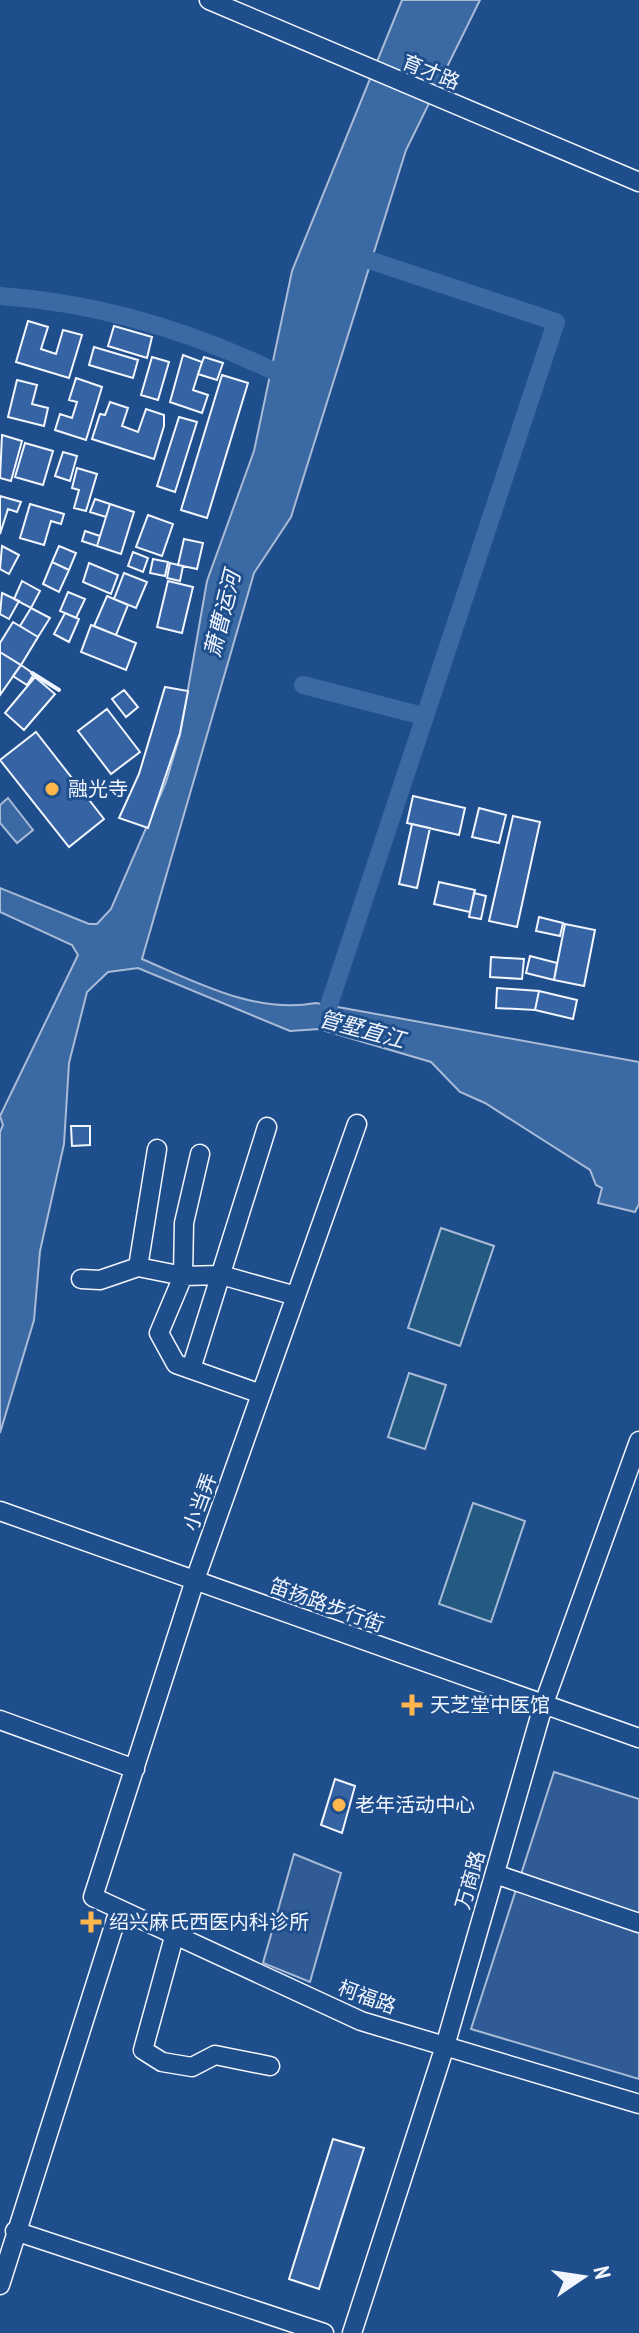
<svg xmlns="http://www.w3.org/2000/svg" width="639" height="2333" font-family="'PT Sans Narrow','Noto Sans SC',sans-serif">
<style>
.green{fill:#245a82;stroke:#a8bbd7;stroke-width:2}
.parking{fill:#305b95;stroke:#a8bbd7;stroke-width:2}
.water{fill:#3b69a3;stroke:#a8bbd7;stroke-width:2}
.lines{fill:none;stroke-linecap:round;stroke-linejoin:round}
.canal{stroke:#3b69a3;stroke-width:18}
.building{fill:#3563a3;stroke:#f2f6ff;stroke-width:2}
.minor-casing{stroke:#f2f6ff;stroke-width:21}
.minor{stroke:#1f4e8c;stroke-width:18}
.wall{stroke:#f2f6ff;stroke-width:4}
.poi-dot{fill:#ffb74d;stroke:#1f4e8c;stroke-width:3}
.labels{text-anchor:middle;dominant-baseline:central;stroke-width:6;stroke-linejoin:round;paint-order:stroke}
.street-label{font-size:20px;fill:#f2f6ff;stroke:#1f4e8c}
.poi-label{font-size:20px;fill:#f2f6ff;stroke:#1f4e8c;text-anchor:start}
.water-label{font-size:22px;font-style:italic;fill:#f2f6ff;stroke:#1f4e8c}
</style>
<rect width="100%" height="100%" fill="#1f4e8c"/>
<path class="green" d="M441,1228L494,1246L460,1346L408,1328Z
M409,1373L446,1385L425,1449L388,1437Z
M473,1503L525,1521L491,1622L439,1604Z"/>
<path class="parking" d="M554,1772L639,1799V2079L471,2029Z
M294,1854L341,1873L310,1982L263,1963Z"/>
<path class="water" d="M402,0H480L406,150L291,517L254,573L142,959C198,983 255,1014 316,1003L639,1062V1204L635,1212L598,1203L602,1188L596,1185L590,1170L485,1103L460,1092L431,1062L319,1029L290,1031L138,968L108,972L87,992L69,1063L64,1144L40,1251L34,1320L0,1433V1132L3,1125L0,1116L78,955L72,945L0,912V888L89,924H97L111,909L166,782L180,735L207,581L254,451L292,271Z
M8,798L33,830L17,843L0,823V805Z"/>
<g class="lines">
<path class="canal" d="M0,296C101,303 200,334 290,379
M303,685L423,716
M326,1014L556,322L348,253"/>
</g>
<path class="building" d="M28,321L48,327L41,349L56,354L63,330L82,335L69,378L16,362Z
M114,326L152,337L147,358L108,346Z
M94,347L138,360L133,378L89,365Z
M183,355L202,362L193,390L208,395L202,413L170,402Z
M152,357L169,362L158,400L141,395Z
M204,357L223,363L217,380L198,374Z
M222,375L248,383L207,518L181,510Z
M76,378L102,387L86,440L55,430L60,414L72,418L77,402L69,400Z
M17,380L37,385L32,404L48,408L44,426L8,417Z
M110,402L128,408L122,426L138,432L146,409L164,415V426L154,459L92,439L100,414L105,415Z
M179,417L197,422L175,492L157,486Z
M2,435L22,441L11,481L0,478Z
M25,443L53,451L43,485L15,477Z
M63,452L77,456L70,481L55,476Z
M77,468L97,474L86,511L74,508L79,490L72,488Z
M0,496L21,502L17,512L8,509L0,534Z
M95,499L110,504L106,517L90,512Z
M30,504L64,514L61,524L51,521L44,545L20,538Z
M110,504L134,512L121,554L97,546Z
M148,515L173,524L162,556L136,547Z
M85,531L100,536L97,546L82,541Z
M184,539L203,543L197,569L178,565Z
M2,546L19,555L9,574L0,569Z
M59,546L76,553L69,570L52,562Z
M133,552L148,558L143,572L128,566Z
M153,559L168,562L165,576L150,573Z
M52,562L69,570L59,592L43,584Z
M89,563L118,575L111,594L83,582Z
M170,563L183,566L180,581L167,578Z
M124,573L147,582L136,608L114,599Z
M22,581L40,591L31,608L14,599Z
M168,581L193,587L182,633L157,627Z
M68,592L85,599L76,618L60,611Z
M2,593L19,601L9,619L0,614Z
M107,596L128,605L116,635L94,626Z
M31,608L50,618L38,637L20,626Z
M65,613L79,619L69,642L54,634Z
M13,622L38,637L21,665L0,652V643Z
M91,625L136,643L126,670L81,652Z
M0,652L21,665L0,695Z
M21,665L34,674L27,685L13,676Z
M35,677L55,694L24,730L5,713Z
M165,687L188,691L180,733L148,828L119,818L139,774Z
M124,690L138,707L126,717L112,699Z
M107,709L140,752L111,774L78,731Z
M36,732L104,819L69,847L0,760Z
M413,796L465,808L459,835L407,823Z
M479,808L506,815L499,843L472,837Z
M513,816L540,822L517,927L489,921Z
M412,824L430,828L417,888L399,884Z
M439,882L475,890L470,912L434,904Z
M474,893L486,896L481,919L469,917Z
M539,917L563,923L560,936L536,931Z
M565,924L595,930L584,986L554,980Z
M530,956L557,963L554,980L526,973Z
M491,957L524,959L522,979L490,977Z
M497,988L539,991L535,1010L496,1008Z
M539,991L577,1000L573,1019L535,1010Z
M71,1126H90V1145L72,1146Z
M335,1779L355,1786L342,1833L321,1825Z
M333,2139L364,2148L319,2289L289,2279Z"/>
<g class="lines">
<defs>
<path id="minor" d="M209,0L639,182
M357,1124L195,1580L93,1897L361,2021L639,2104
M200,1154L184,1223L183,1276L159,1333L176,1364L261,1394
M138,1267L157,1149
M81,1279L100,1280L138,1267L183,1276L221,1275L296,1296
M191,1369L267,1127
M0,1511L639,1738
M0,1720L135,1769
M495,1874L639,1923
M174,1937L143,2050L162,2062L192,2067L215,2055L270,2066
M15,2231L324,2333
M0,2285L119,1910
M352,2333L445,2046L543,1706L639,1441"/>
</defs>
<use href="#minor" class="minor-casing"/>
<use href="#minor" class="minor"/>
<path class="wall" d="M32,673L59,690"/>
</g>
<g class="poi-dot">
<circle cx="52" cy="789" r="8"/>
<path d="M408 1693h8v8h8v8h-8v8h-8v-8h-8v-8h8z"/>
<circle cx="339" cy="1805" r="8"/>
<path d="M87 1910h8v8h8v8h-8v8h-8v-8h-8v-8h8z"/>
</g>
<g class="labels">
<g class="street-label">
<text transform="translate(431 72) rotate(22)">育才路</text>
<text transform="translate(200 1502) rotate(-70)">小当弄</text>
<text transform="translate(327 1605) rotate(20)">笛扬路步行街</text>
<text transform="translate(470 1880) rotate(-74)">万商路</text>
<text transform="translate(367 1997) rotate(20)">柯福路</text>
</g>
<g class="poi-label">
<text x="68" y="789">融光寺</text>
<text x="430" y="1705">天芝堂中医馆</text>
<text x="355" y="1805">老年活动中心</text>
<text x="109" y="1922">绍兴麻氏西医内科诊所</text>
</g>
<g class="water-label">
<text transform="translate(222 614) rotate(-76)">萧曹运河</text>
<text transform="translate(362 1029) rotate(15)">管墅直江</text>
</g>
</g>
<g transform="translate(583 2277) rotate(77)" stroke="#1f4e8c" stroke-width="6" paint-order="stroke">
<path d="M0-6L14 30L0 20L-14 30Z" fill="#f2f6ff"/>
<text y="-12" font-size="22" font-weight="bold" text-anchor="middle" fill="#f2f6ff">N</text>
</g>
</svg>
